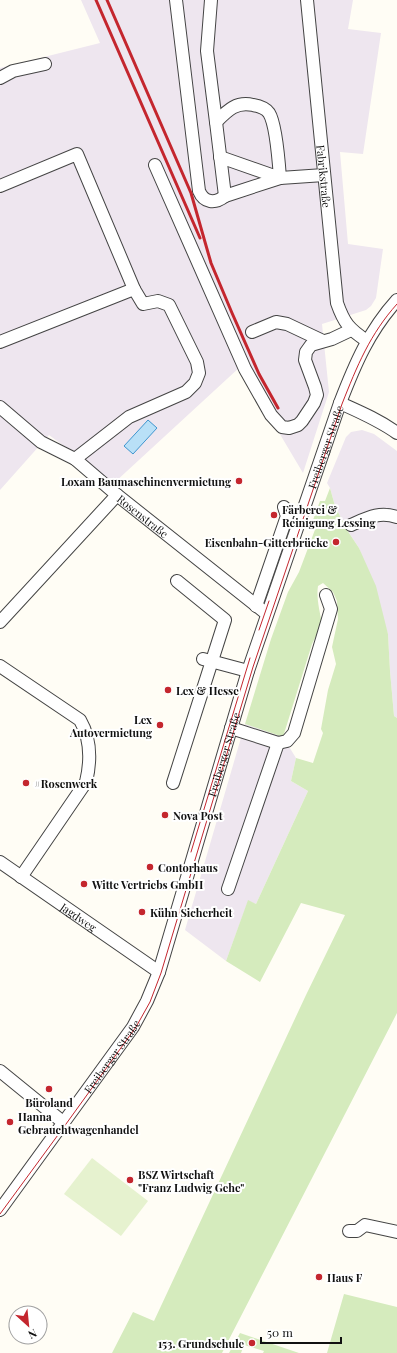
<svg xmlns="http://www.w3.org/2000/svg" width="397" height="1353" font-family="'Playfair Display',serif">
<style>
.industrial{fill:#eee6ef}
.green{fill:#d5ebbd}
.pitch{fill:#e6f2cf}
.water{fill:#b9e0f7;stroke:#3f96cf}
.lines{fill:none;stroke-linecap:round;stroke-linejoin:round}
.minor-casing{stroke:#444;stroke-width:14}
.minor{stroke:#fff;stroke-width:12}
.tram{stroke:#c4262e;stroke-width:1}
.rail{stroke:#c4262e;stroke-width:3}
.poi-dot{fill:#c4262e;stroke:#fff;stroke-width:1.5}
.labels{text-anchor:middle;dominant-baseline:central;stroke-width:4;stroke-linejoin:round;paint-order:stroke}
.street-label{font-size:11px;fill:#111;stroke:#fff}
.poi-label{font-size:11px;font-weight:bold;fill:#111;stroke:#fff;text-anchor:start}
</style>
<rect width="100%" height="100%" fill="#fffdf5"/>
<path class="industrial" d="M81,0H353L348,29L381,33L363,154L340,152L348,244L383,249L376,298L371,306L366,310L322,324L329,392L303,473L240,367L114,483L49,435L0,490V68L100,43Z
M362,430L374,434L397,451V718L394,716L390,671L388,634L359,548L347,530L335,506L330,488L327,483L346,437L351,432Z
M245,724L283,737L296,758L291,781L308,791L256,904L248,901L226,961L185,930Z"/>
<path class="green" d="M330,488L335,506L347,530L359,548L376,586L388,634L390,671L394,716L397,718V1013L222,1353H112L133,1312L154,1321L306,995L345,915L301,903L260,982L226,961L248,900L256,904L308,791L291,781L296,758L313,763L323,733L321,729L328,690L336,664L332,647L338,619L337,601L333,592L323,583L318,586C316,598 320,612 322,624L312,644L283,737L245,724L271,639L288,592L299,572L316,527L313,520L320,501H325Z
M344,1294L397,1307V1353H327Z
M240,1333L299,1353H263L264,1351L244,1345L241,1353H229Z"/>
<path class="pitch" d="M92,1158L148,1201L121,1236L64,1194Z"/>
<path class="water" d="M148,420L157,428L133,454L124,446Z"/>
<g class="lines">
<defs>
<g id="minor">
<path d="M176,0L199,191C204,203 215,204 225,196"/>
<path d="M211,0L207,51L216,122C227,111 236,101 253,105C259,106 266,109 269,113C276,124 279,164 280,178L220,157"/>
<path id="s1" d="M307,0L337,303C344,323 349,329 367,341"/>
<path d="M0,78L13,71L45,64"/>
<path d="M216,122L225,196L280,178L324,175"/>
<path d="M155,165L245,369L271,415L282,427L289,428L298,425L302,421L314,403L317,395L315,387L305,360L306,352L311,345L332,339L351,330"/>
<path d="M0,186L77,154L134,289"/>
<path d="M252,332L276,322L287,324L323,341"/>
<path d="M0,342L134,289L143,304L158,301L169,305L197,362L199,373L195,383L186,392L129,417L75,459"/>
<path d="M340,403C360,412 379,420 397,433"/>
<path d="M0,407L41,442L75,459L117,495"/>
<path d="M351,525C367,518 379,511 397,517"/>
<path d="M256,606L287,516L284,507"/>
<path id="s2" d="M0,622L117,495L267,614"/>
<path d="M203,659L248,671"/>
<path d="M0,666L80,720C91,739 91,761 86,782L21,877"/>
<path d="M231,728L278,743L287,741L294,733L331,609L326,595"/>
<path d="M173,783L225,620L177,581"/>
<path id="s3" d="M0,862L159,972"/>
<path d="M228,889L278,743"/>
<path d="M0,1071L64,1123"/>
<path id="s4" d="M0,1210L133,1027L147,1001L159,972L248,671L340,403C355,364 369,331 397,300"/>
<path d="M349,1231H357L365,1225L397,1232"/>
</g>
</defs>
<use href="#minor" class="minor-casing"/>
<use href="#minor" class="minor"/>
<path class="tram" d="M259,630L269,601
M191,852L250,658
M0,1214L66,1124L136,1027L150,1002L161,973L253,667L342,404C357,366 370,334 397,304"/>
<path class="rail" d="M96,0L200,238
M107,0L191,193L211,263L232,313L259,374L278,408"/>
</g>
<g class="poi-dot">
<circle cx="239" cy="481" r="4"/>
<circle cx="274" cy="515" r="4"/>
<circle cx="336" cy="542" r="4"/>
<circle cx="168" cy="690" r="4"/>
<circle cx="160" cy="725" r="4"/>
<circle cx="26" cy="783" r="4"/>
<circle cx="165" cy="815" r="4"/>
<circle cx="150" cy="867" r="4"/>
<circle cx="84" cy="884" r="4"/>
<circle cx="142" cy="912" r="4"/>
<circle cx="49" cy="1089" r="4"/>
<circle cx="10" cy="1122" r="4"/>
<circle cx="130" cy="1180" r="4"/>
<circle cx="319" cy="1277" r="4"/>
<circle cx="252" cy="1343" r="4"/>
</g>
<g class="labels">
<g class="street-label">
<text stroke="none"><textPath href="#s1" startOffset="177">Fabrikstraße</textPath></text>
<text stroke="none"><textPath href="#s4" startOffset="838">Freiberger Straße</textPath></text>
<text stroke="none"><textPath href="#s2" startOffset="206">Rosenstraße</textPath></text>
<text stroke="none"><textPath href="#s4" startOffset="514">Freiberger Straße</textPath></text>
<text stroke="none"><textPath href="#s3" startOffset="96">Jagdweg</textPath></text>
<text stroke="none"><textPath href="#s4" startOffset="190">Freiberger Straße</textPath></text>
</g>
<g class="poi-label">
<text x="231" y="481" text-anchor="end">Loxam Baumaschinenvermietung</text>
<text x="282" y="509">Färberei &amp;<tspan x="282" dy="13">Reinigung Lessing</tspan></text>
<text x="328" y="542" text-anchor="end">Eisenbahn-Gitterbrücke</text>
<text x="176" y="690">Lex &amp; Hesse</text>
<text x="152" y="719" text-anchor="end">Lex<tspan x="152" dy="13">Autovermietung</tspan></text>
<text x="34" y="783">#Rosenwerk</text>
<text x="173" y="815">Nova Post</text>
<text x="158" y="867">Contorhaus</text>
<text x="92" y="884">Witte Vertriebs GmbH</text>
<text x="150" y="912">Kühn Sicherheit</text>
<text x="49" y="1102" text-anchor="middle">Büroland</text>
<text x="18" y="1116">Hanna<tspan x="18" dy="13">Gebrauchtwagenhandel</tspan></text>
<text x="138" y="1174">BSZ Wirtschaft<tspan x="138" dy="13">"Franz Ludwig Gehe"</tspan></text>
<text x="327" y="1277">Haus F</text>
<text x="244" y="1343" text-anchor="end">153. Grundschule</text>
</g>
</g>
<g transform="translate(28 1325) rotate(153)"><circle r="19" fill="#ffffff" stroke="#a0a0a0"/>
<path d="M0-3L7 15L0 10L-7 15Z" fill="#c4262e"/>
<text y="-6" font-size="11" font-weight="bold" text-anchor="middle" fill="#111111">N</text>
</g>
<path d="M261 1337v6h80v-6" fill="none" stroke="#111111" stroke-width="2"/>
<text x="267" y="1337" font-size="12" fill="#111111" stroke="#ffffff" stroke-width="3" paint-order="stroke">50 m</text>
</svg>
